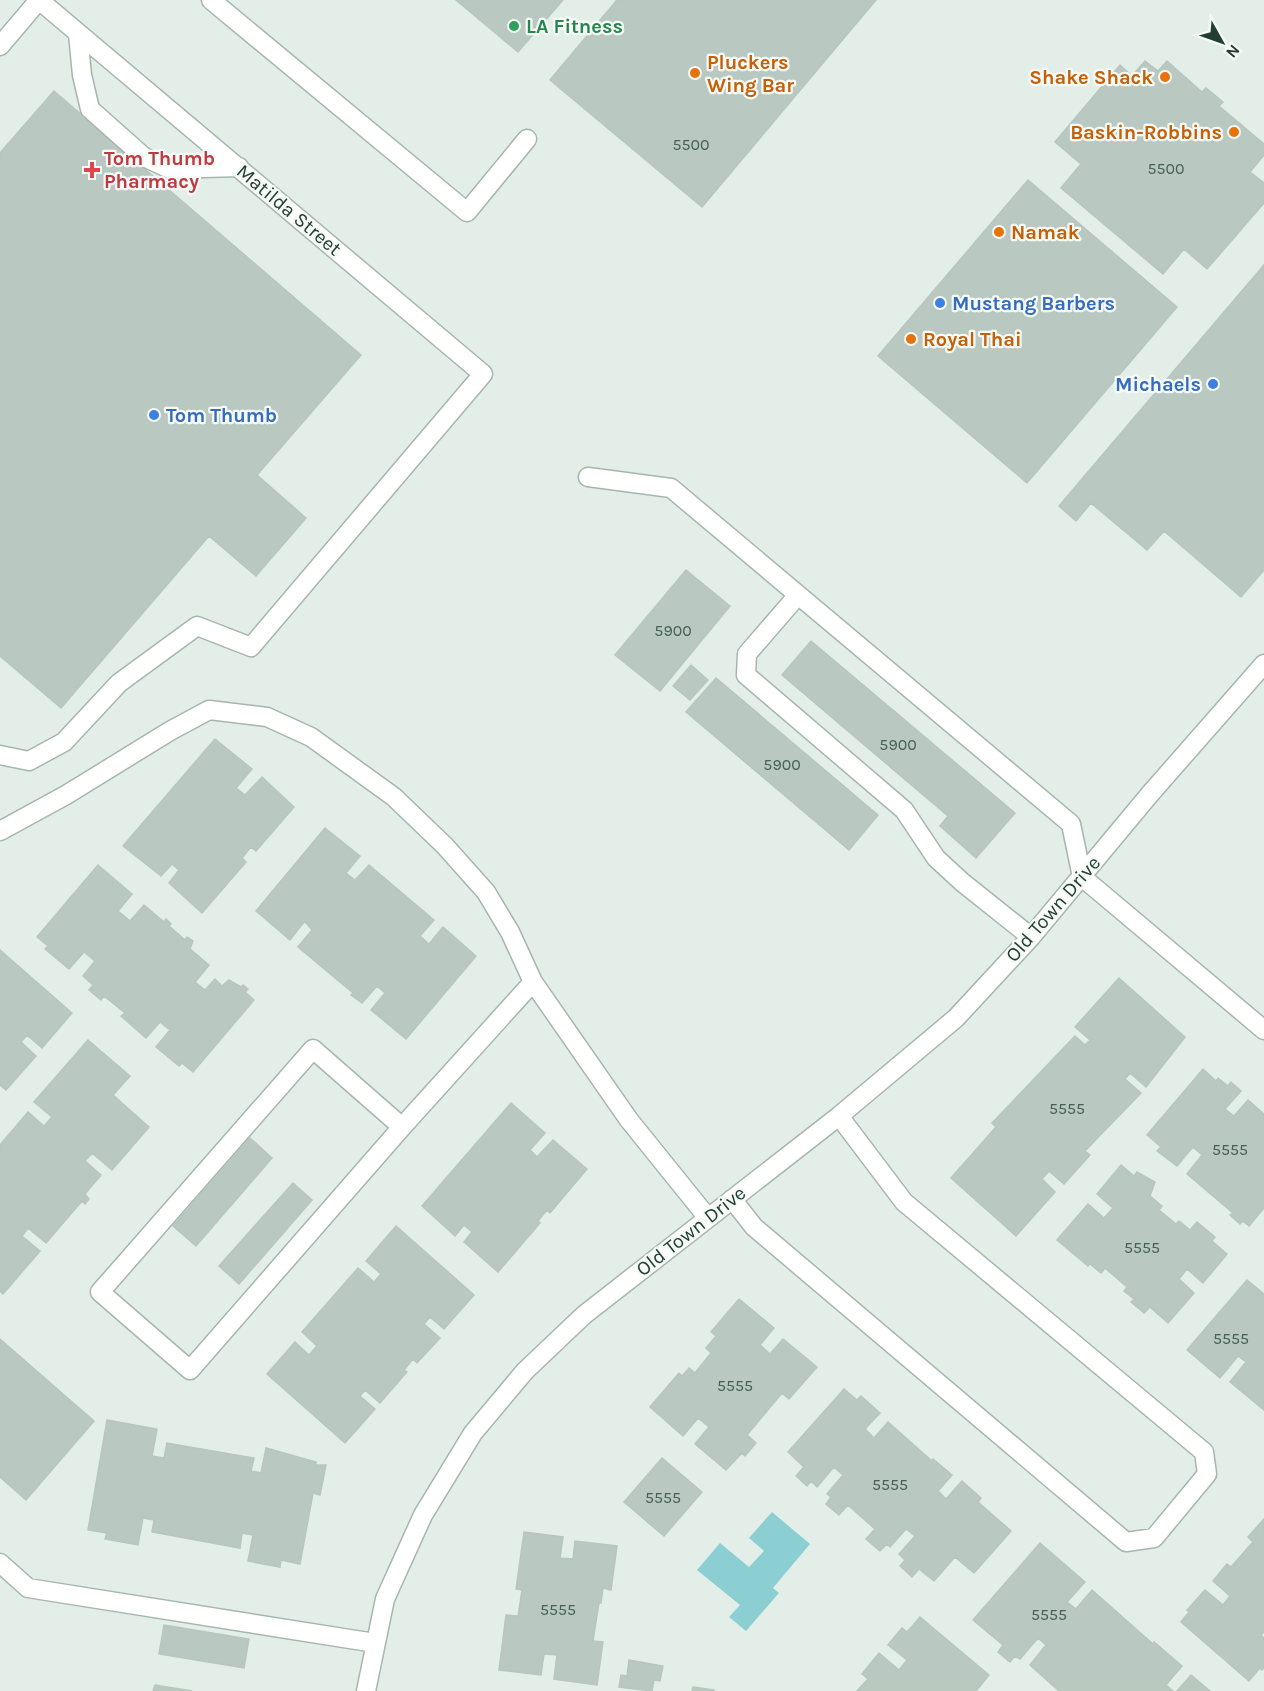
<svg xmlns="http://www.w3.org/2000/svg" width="1264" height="1691" font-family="Karla,sans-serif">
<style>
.water{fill:#8ccfd2}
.building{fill:#b9c8c1;stroke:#b6c7be;stroke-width:1.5}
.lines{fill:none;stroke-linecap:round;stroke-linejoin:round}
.minor-casing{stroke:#a6b6af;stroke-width:21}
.minor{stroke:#fff;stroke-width:18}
.leisure-dot{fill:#2e9e5b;stroke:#f5faf7;stroke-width:2}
.food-dot{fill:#e8710a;stroke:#f5faf7;stroke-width:2}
.health-dot{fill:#e0444e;stroke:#f5faf7;stroke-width:2}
.shop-dot{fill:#3f7fe0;stroke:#f5faf7;stroke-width:2}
.labels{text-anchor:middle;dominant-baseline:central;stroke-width:4.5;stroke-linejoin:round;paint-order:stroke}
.number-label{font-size:16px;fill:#486158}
.leisure-label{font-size:20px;font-weight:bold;fill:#27864d;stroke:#f5faf7;text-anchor:start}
.food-label{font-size:20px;font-weight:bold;fill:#c56008;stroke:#f5faf7;text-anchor:start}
.health-label{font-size:20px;font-weight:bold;fill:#be3a42;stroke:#f5faf7;text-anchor:start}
.street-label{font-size:20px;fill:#233f35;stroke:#f5faf7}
.shop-label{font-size:20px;font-weight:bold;fill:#366cbe;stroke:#f5faf7;text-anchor:start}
</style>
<rect width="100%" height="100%" fill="#e4eee8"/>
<path class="water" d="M772,1512L810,1544L773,1588L779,1593L746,1631L729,1617L740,1605L697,1570L720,1543L749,1567L764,1551L749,1538Z"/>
<path class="building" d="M456,0H563L518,52Z
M617,0H876L702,207L550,80Z
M1145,61L1158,71L1167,61L1202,92L1206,88L1223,102L1219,106L1264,144V155L1250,172L1264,183V203L1207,269L1184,249L1163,274L1061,188L1081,164L1055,142L1120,65L1132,76Z
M54,91L361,355L257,475L306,518L256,576L209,536L61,708L0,656V153Z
M1028,180L1177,307L1027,483L878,356Z
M1264,265V570L1241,597L1164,531L1147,550L1091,503L1076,521L1059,506Z
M686,570L730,606L660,691L615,655Z
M811,641L1015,813L976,858L940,826L948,816L782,675Z
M691,665L708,680L690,700L673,686Z
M716,678L878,815L849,850L686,712Z
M215,739L252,769L236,788L245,795L262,777L294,807L256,851L251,847L242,858L246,862L202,913L169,883L179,870L172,864L161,876L123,846Z
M325,828L360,856L346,873L355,880L369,865L434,920L420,936L429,944L443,927L476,956L406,1039L371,1010L385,993L377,986L362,1003L351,995L353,993L298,947L312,930L307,924L304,922L290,940L256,911Z
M98,865L132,894L118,911L130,921L144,905L164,922L166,919L171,924L169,926L185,940L187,937L193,941L190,949L209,965L195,982L205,990L215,979L222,986L229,980L241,987L243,985L248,989L245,992L254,1000L193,1072L182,1063L179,1066L156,1047L170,1030L160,1022L146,1038L121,1016L125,1013L104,996L101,1000L89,990L93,985L83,976L95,961L84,952L69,969L45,949L48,946L37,937Z
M0,950L72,1013L42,1048L27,1035L21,1042L36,1056L6,1090L0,1085Z
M1119,978L1185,1037L1146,1087L1130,1073L1125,1079L1141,1093L1085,1151L1090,1155L1064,1184L1049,1171L1042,1179L1055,1192L1016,1236L951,1178L996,1127L992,1123L1075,1036L1085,1045L1090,1040L1075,1027Z
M88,1040L130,1076L113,1095L149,1127L112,1170L92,1153L85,1161L101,1175L85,1194L89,1199L85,1204L82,1201L46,1243L28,1228L22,1236L40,1251L3,1294L0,1291V1145L28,1112L44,1126L52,1117L34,1102Z
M1203,1069L1216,1081L1218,1078L1228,1086L1231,1082L1241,1091L1225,1109L1234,1116L1248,1100L1264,1114V1208L1249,1226L1243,1221L1240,1224L1230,1215L1233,1213L1187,1174L1202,1155L1193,1147L1177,1166L1157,1151L1161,1147L1147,1135Z
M511,1103L545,1133L530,1150L537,1157L553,1140L587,1169L550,1213L547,1210L538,1221L540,1223L498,1272L464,1242L472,1232L464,1225L455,1236L422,1206Z
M250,1138L272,1158L196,1246L173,1226Z
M1121,1165L1134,1176L1137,1172L1155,1182L1150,1196L1162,1206L1159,1210L1176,1224L1179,1221L1190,1230L1197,1222L1215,1237L1212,1241L1227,1254L1203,1283L1187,1269L1179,1279L1194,1293L1168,1323L1150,1307L1144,1313L1131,1302L1134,1299L1124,1291L1127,1287L1105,1268L1101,1273L1090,1264L1088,1266L1057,1240L1088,1204L1104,1218L1113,1208L1097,1194Z
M293,1183L312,1200L239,1284L219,1266Z
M396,1226L474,1295L444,1329L430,1317L424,1324L440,1338L417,1363L413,1359L404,1370L407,1372L380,1403L365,1390L360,1396L375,1409L345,1443L267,1374L295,1342L309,1355L317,1346L302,1332L358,1268L374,1282L381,1274L366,1261Z
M1247,1280L1264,1294V1410L1230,1382L1246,1362L1238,1356L1220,1378L1187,1350Z
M739,1299L774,1328L760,1345L770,1354L783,1339L817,1367L789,1399L782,1393L747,1435L756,1443L745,1456L742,1453L726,1470L695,1444L709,1427L698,1418L683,1436L650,1407L679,1373L682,1376L689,1368L695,1373L711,1353L706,1348L716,1336L711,1332Z
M0,1339L94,1421L26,1500L0,1477Z
M844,1389L857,1400L861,1396L880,1413L865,1429L874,1438L888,1422L932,1461L933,1459L952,1475L938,1491L946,1499L962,1481L981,1498L978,1502L1011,1531L974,1573L955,1557L934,1581L919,1569L912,1577L900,1566L905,1560L899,1554L915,1536L906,1529L890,1547L887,1544L880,1551L866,1539L875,1529L848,1505L839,1515L826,1504L831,1497L827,1494L843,1475L834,1467L817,1487L811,1481L807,1486L796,1476L804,1467L788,1452Z
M107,1420L157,1429L152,1456L164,1458L167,1443L254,1458L251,1471L261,1473L266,1448L316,1462V1465H326L320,1495L313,1493L300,1564L281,1560L280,1567L248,1561L253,1535L242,1533L240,1548L152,1532L154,1520L143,1518L138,1545L105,1539L107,1533L88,1530Z
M662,1458L702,1492L664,1536L624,1502Z
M1264,1519V1632L1261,1635L1264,1638V1668L1262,1670L1260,1668L1249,1681L1181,1622L1189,1612L1187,1610L1205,1590L1223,1605L1230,1596L1213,1581L1227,1564L1231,1567L1253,1542L1248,1537Z
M524,1532L563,1537L560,1558L573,1559L575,1541L617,1546L611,1590L603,1588L601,1603H599L593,1641L603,1642L597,1685L554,1679L557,1655L544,1654L541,1675L499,1670L506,1615L518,1616L522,1590L516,1589Z
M1040,1543L1085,1582L1067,1602L1076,1609L1092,1590L1153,1644L1154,1642L1182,1666L1166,1685L1173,1691H1059L1030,1665L1046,1645L1038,1638L1020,1659L1015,1656L1010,1662L998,1652L1003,1645L973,1620Z
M920,1617L989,1675L976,1691H857L868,1679L862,1674L879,1653L899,1670L907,1660L888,1645L902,1628L907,1632Z
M164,1625L249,1639L244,1668L159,1654Z
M629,1660L663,1666L660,1681L654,1680L652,1691L619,1687L621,1675L627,1676Z
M1191,1675L1210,1691H1177Z
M155,1685L192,1691H153Z
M693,1687L714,1690L713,1691H692Z"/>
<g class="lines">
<defs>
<path id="minor" d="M211,0L467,212L527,139
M78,34L82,75L90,109L144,157L170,169L239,167
M0,46L39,0
M588,477L671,488L1071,824L1082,877L1264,1030
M798,595L747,654L746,675L904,810L936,858L962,882L1031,937
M0,755L29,761L64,742L119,683L197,626L251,647L483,374L39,0
M0,831L66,795L170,731L209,710L267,717L311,737L394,797L445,846L486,892L510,932L533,982L629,1120L708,1218
M402,1127L313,1049L100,1292L190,1370L402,1127L533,982
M732,1199L754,1227L1126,1542L1154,1538L1207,1474L1204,1452L904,1202L839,1116
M0,1563L28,1588L375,1643
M366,1691L385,1599L423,1515L473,1433L525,1371L584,1315L839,1116L956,1018L1031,937L1150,794L1264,664"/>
</defs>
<use href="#minor" class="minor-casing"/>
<use href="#minor" class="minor"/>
</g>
<circle class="leisure-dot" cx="514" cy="26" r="6"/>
<g class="food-dot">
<circle cx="695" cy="73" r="6"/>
<circle cx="1165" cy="77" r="6"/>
<circle cx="1234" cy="132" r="6"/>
<circle cx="999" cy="232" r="6"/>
<circle cx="911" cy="339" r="6"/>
</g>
<path class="health-dot" d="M89 161h6v6h6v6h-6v6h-6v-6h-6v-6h6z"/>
<g class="shop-dot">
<circle cx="940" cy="303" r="6"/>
<circle cx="1213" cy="384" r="6"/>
<circle cx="154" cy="415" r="6"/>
</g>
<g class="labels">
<g class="number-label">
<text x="691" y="144">5500</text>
<text x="1166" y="168">5500</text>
<text x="673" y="630">5900</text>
<text x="898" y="744">5900</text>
<text x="782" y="764">5900</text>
<text x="1067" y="1108">5555</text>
<text x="1230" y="1149">5555</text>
<text x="1142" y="1247">5555</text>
<text x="1231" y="1338">5555</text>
<text x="735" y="1385">5555</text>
<text x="890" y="1484">5555</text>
<text x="663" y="1497">5555</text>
<text x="558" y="1609">5555</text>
<text x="1049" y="1614">5555</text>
</g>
<g class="leisure-label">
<text x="526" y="26">LA Fitness</text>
</g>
<g class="food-label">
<text x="707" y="62">Pluckers<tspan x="707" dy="23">Wing Bar</tspan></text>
<text x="1153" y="77" text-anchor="end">Shake Shack</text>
<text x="1222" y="132" text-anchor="end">Baskin-Robbins</text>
<text x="1011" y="232">Namak</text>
<text x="923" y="339">Royal Thai</text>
</g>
<g class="health-label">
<text x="104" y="158">Tom Thumb<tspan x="104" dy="23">Pharmacy</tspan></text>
</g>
<g class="street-label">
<text transform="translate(289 210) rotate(40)">Matilda Street</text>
<text transform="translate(1053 909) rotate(-49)">Old Town Drive</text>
<text transform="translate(691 1231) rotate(-38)">Old Town Drive</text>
</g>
<g class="shop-label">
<text x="952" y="303">Mustang Barbers</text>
<text x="1201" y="384" text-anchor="end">Michaels</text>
<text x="166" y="415">Tom Thumb</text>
</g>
</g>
<g transform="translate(1222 42) rotate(130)" stroke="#f5faf7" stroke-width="4.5" paint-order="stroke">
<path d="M0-4.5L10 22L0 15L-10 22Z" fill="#233f35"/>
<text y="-9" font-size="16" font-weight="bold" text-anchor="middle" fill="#233f35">N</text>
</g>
</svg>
